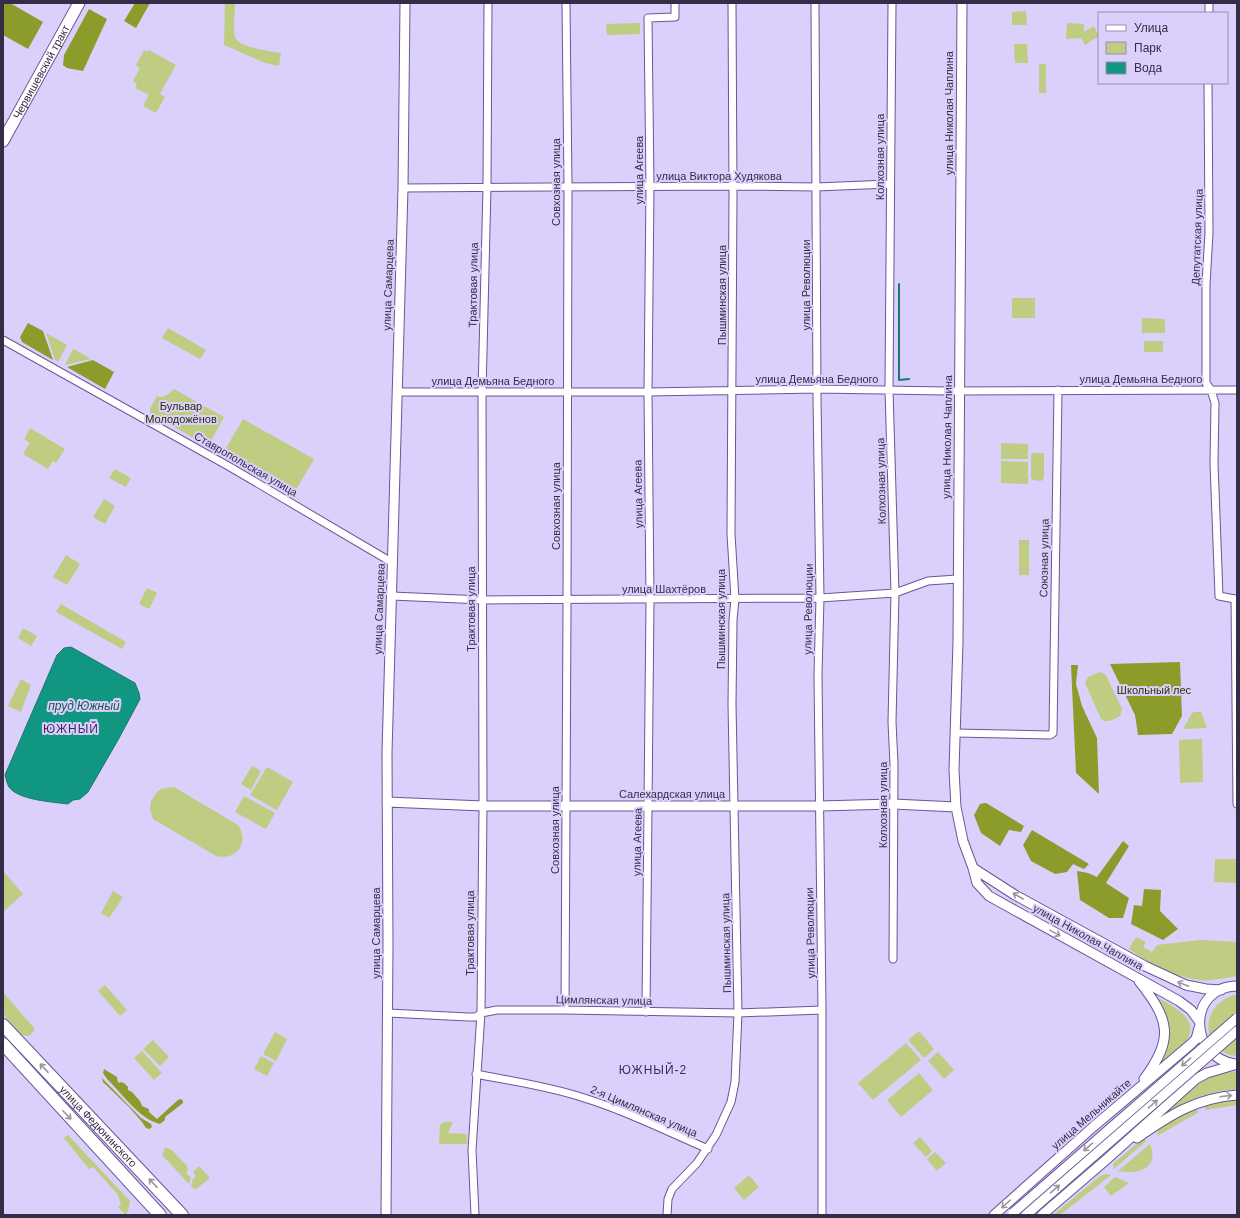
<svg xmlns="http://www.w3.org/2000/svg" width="1240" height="1218" font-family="Helvetica,sans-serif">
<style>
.green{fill:#becd81}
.forest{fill:#8b9c2b}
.water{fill:#119681;stroke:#1c7670}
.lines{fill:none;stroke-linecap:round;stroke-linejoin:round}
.stream{stroke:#1c7670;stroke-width:2}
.street-casing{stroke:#6b5696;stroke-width:9}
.secondary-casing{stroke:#6b5696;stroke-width:11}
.primary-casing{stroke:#6b5696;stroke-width:13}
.highway-casing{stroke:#6b5696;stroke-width:14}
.street{stroke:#fff;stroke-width:7}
.secondary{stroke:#fff;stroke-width:9}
.primary{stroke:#fff;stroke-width:11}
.highway{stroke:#fff;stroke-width:12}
.secondary-bridge-casing{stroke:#6b5696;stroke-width:11;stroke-linecap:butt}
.secondary-bridge{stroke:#fff;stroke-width:9}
.oneway{stroke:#9a96a4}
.labels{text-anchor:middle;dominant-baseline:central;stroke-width:4;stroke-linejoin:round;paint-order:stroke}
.street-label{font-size:11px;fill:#352c48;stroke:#dbcffb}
.park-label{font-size:11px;fill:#292f01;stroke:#dbcffb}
.water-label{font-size:12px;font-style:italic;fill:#18574b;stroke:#dbcffb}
.neighbourhood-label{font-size:12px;letter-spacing:1px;fill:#3e2864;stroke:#dbcffb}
</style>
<rect width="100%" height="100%" fill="#dbcffb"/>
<path class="green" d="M225,3H235C235,10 233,32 235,37C239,48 271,51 281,53L279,66L265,63L224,45Z
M1026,11L1027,25H1012V12Z
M640,23V34L607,35L606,24Z
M1067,23L1084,24V32L1094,26L1099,36L1085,45L1081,38L1066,39Z
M1014,44H1027L1028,63H1015Z
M144,50L148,52L149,50L176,65L160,94L165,97L156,113L143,106L149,95L135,88L137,84L133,81L140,68L136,65Z
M1039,64H1046V93H1039Z
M1012,298H1035V318H1012Z
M1142,318L1165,319V333H1142Z
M168,328L206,350L200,359L162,338Z
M46,333L67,345L58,362L55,360Z
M1144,341H1163V352H1144Z
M73,349H74L91,359L65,365Z
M174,389L224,417L208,446L150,413V409L157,396C164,399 169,394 174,389Z
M243,419L314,459L293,495L222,455Z
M30,428L65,449L56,463L53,461L48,469L23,454L30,443L24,439Z
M1001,443L1028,444V459H1001Z
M1033,453H1043L1044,455V478L1041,481L1033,480L1031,478V455Z
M1001,461L1028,462V484L1001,483Z
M115,469L131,478L126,487L109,478Z
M104,499L115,506L105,524L93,517Z
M1019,540H1029V575H1019Z
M66,555L80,564L67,585L53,577Z
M147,588L157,593L149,609L139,604Z
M61,604L126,642L122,649L56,612Z
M23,628L37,636L31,646L18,638Z
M1100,672L1106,675L1122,709L1120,716C1114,719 1107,724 1101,719L1085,683L1088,677Z
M21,679L31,685L21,712L8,706Z
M1195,712H1201L1207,728L1183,729L1192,713Z
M1202,739L1203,782L1180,783L1179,740Z
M252,766L261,771L251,790L241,784Z
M267,767L293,782L277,810L250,795Z
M174,787L238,825C250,843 236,861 216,856L153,819L150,809L151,801L157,792L161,789L165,788Z
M244,796L275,813L266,829L235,812Z
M1215,859H1237V883L1214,882Z
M3,871L23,894L4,911L3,909Z
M113,891L123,897L109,918L101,913Z
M1136,937L1146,942L1143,947L1152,952L1157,945L1200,940L1237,942V976C1225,978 1212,981 1200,980C1175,977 1149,964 1129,949Z
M105,985L127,1010L120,1016L98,991Z
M3,992L34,1028V1031L29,1036L22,1035L3,1014Z
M1234,995H1237V1056C1201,1053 1198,1006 1234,995Z
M1156,997C1173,1006 1205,1021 1183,1045C1177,1052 1169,1058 1162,1064H1160V1061L1167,1022L1164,1012Z
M919,1031L934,1049L924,1058L908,1040Z
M275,1032L287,1039L276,1061L263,1054Z
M153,1040L169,1057L160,1066L143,1049Z
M906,1043L921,1060L873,1100L858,1083Z
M142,1051L162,1073L154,1080L134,1058Z
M938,1052L954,1070L944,1079L928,1061Z
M261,1056L274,1063L267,1076L254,1069Z
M1237,1071V1089C1212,1091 1191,1098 1170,1111L1169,1110C1172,1105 1178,1101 1182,1097C1204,1079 1209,1075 1237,1071Z
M919,1073L933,1090L901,1117L887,1100Z
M1237,1100V1105L1205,1110V1105L1207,1104Z
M1193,1109H1196L1199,1112L1157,1136L1158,1130L1161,1126Z
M444,1122H453L448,1133L467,1134V1144H439L440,1125Z
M68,1135L130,1201L129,1208L126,1215L118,1207L121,1204L118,1195L94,1168L92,1167L89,1169L64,1138Z
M920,1137L932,1151L926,1157L913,1143Z
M1142,1139H1145L1146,1141L1114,1169L1113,1164Z
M1150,1144C1160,1168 1138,1175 1118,1171Z
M165,1147L172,1150L185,1164L186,1163L188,1170L186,1173L191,1178L189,1184L162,1155Z
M935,1152L946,1163L937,1171L927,1159Z
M199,1166L210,1178L195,1190L191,1186L193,1179L196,1176L193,1172Z
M1106,1174L1111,1175L1060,1215H1053L1100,1176Z
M749,1175L759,1187L744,1200L734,1188Z
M1115,1177L1129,1183L1111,1196L1104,1187Z"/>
<path class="forest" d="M3,3H10L43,22L28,49L3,35Z
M135,3H150L136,28L124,21Z
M89,9L107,19L83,71L67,68L63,65L64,55Z
M28,323L43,331L53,360L22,342L20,337Z
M93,360L114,372L105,389L67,367Z
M1180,662L1182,716L1172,734L1138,735L1135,715L1110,664Z
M1071,665H1078L1076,684L1082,706L1097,738L1099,794L1076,773Z
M986,803L1024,826L1021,832L1009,830L1000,846L981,833L974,815L980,804Z
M1032,830L1089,864L1084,869L1073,864L1067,872L1055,874L1031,861L1023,845Z
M1123,841L1129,846L1106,883L1129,898L1123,918H1109L1080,900L1077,871L1088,873L1097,877Z
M1144,889L1161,890L1160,911L1178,929L1163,940L1131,924L1134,905L1142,906Z
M104,1069L117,1077L118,1083L120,1082L124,1083L128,1087V1090L132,1092L140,1101L142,1106L149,1109V1112L157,1119L178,1100L181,1099L183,1101V1103L165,1117V1120L160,1124C139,1119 122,1093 107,1079L103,1073Z
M102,1078L141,1118L151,1124L152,1127L149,1129L146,1128L142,1122L129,1107L103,1082Z"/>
<path class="water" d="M71,647L135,683L139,693L140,699L118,740L88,792L80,799L73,800L68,804C53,802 18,800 9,787C7,784 6,778 5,775L57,655L64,648Z"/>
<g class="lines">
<path class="stream" d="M899,284V380L909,379"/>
<defs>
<path id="street" d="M815,3L817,398L820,598L818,675L822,1010V1215
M892,3L889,390L895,593L892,722L894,764L893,959
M1209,13V3
M1208,83L1209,233L1206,284V383L1211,390L1215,403L1214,463L1219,596L1235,599L1237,804
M403,188L733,186L816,187L890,184
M3,340L230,467L393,563
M397,392H648L817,389L947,391L1237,390
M392,596L482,600L820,598L895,593L928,581L957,579
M955,733L1050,735L1053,733L1058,390
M565,1010L567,607L568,187L566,3
M646,1012L650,600L648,392L650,187L648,18L675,17V3
M388,1013L468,1017H476L481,1013L497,1010H565L738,1013L822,1010
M476,1074C511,1081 547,1086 581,1097C624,1110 666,1131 708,1149
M475,1215L472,1150L481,1013L483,806L482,393L487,187L488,3
M667,1215L668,1199L672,1189L697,1163L716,1135L731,1102L735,1082L738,1013L732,704L733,620L735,599L731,534L733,194L732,3"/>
<path id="secondary" d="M962,3L958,642L954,770L956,807L963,841L973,868L977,883L989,896L1179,1001L1191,1010L1199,1021
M387,802L483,806H820L893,804L956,807
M973,868L1015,895L1145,966L1186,985L1206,989L1221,990
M1139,981C1169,1019 1175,1038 1144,1079
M1235,1064C1188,1057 1187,987 1237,986
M1137,1138C1170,1115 1196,1098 1237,1095
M386,1215L388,944L387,753L403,188L405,3
M994,1215L1093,1127L1191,1044L1196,1039L1199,1028
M1042,1215L1107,1159L1196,1079L1207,1073L1234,1065"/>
<g id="primary">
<path id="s1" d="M3,141L79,3"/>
</g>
<g id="highway">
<path id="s2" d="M3,1025L182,1215"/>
<path d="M3,1044L160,1215"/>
</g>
</defs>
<use href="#street" class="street-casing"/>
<use href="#secondary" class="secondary-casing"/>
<use href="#primary" class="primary-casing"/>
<use href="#highway" class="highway-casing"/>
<use href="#street" class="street"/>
<use href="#secondary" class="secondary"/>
<use href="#primary" class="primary"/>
<use href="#highway" class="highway"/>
<defs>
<path id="secondary-bridge" d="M1013,1213L1237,1018
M1026,1215L1237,1031"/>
</defs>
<use href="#secondary-bridge" class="secondary-bridge-casing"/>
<use href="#secondary-bridge" class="secondary-bridge"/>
</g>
<defs><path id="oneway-shaft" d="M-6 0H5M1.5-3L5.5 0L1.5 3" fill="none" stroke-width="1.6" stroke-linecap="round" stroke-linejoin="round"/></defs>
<g class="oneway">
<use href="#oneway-shaft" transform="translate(1018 896) rotate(-150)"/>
<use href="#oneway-shaft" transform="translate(1055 933) rotate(29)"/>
<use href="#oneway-shaft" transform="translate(1183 984) rotate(-159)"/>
<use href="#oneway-shaft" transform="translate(1186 1062) rotate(139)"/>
<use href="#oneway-shaft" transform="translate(44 1068) rotate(-133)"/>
<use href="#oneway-shaft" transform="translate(1226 1096) rotate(-7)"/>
<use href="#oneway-shaft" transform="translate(1153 1104) rotate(-41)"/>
<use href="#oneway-shaft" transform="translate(67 1115) rotate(46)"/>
<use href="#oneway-shaft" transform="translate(1088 1147) rotate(139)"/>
<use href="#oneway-shaft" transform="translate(153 1183) rotate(-133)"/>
<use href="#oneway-shaft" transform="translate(1055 1189) rotate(-41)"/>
<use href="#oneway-shaft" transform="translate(1006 1204) rotate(138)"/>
</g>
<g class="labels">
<g class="street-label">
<text stroke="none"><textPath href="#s1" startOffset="79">Червишевский тракт</textPath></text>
<text transform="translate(949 113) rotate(-90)">улица Николая Чаплина</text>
<text transform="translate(880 157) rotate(-90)">Колхозная улица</text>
<text transform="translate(639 170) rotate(-90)">улица Агеева</text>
<text x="719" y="176">улица Виктора Худякова</text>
<text transform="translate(556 182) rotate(-90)">Совхозная улица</text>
<text transform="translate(1197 237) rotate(-88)">Депутатская улица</text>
<text transform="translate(388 285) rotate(-88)">улица Самарцева</text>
<text transform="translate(473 285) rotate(-89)">Трактовая улица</text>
<text transform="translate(806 285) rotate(-90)">улица Революции</text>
<text transform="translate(722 295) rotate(-90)">Пышминская улица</text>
<text x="817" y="379">улица Демьяна Бедного</text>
<text x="1141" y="379">улица Демьяна Бедного</text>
<text x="493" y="381">улица Демьяна Бедного</text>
<text transform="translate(947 437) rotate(-89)">улица Николая Чаплина</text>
<text transform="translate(246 464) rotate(30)">Ставропольская улица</text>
<text transform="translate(881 481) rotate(-91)">Колхозная улица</text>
<text transform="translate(638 494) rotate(-91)">улица Агеева</text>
<text transform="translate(556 506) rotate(-90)">Совхозная улица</text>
<text transform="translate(1044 558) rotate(-89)">Союзная улица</text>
<text x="664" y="589">улица Шахтёров</text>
<text transform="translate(379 609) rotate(-88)">улица Самарцева</text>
<text transform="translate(471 609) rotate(-90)">Трактовая улица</text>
<text transform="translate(808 609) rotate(-89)">улица Революции</text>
<text transform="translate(721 619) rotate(-90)">Пышминская улица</text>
<text x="672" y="794">Салехардская улица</text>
<text transform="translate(883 805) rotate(-90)">Колхозная улица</text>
<text transform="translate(555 830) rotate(-90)">Совхозная улица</text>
<text transform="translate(637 842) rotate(-89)">улица Агеева</text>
<text transform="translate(376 933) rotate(-90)">улица Самарцева</text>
<text transform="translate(470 933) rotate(-90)">Трактовая улица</text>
<text transform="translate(810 933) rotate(-91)">улица Революции</text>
<text transform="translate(1088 937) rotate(29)">улица Николая Чаплина</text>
<text transform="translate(726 943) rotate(-91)">Пышминская улица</text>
<text transform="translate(604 1000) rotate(1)">Цимлянская улица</text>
<text transform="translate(644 1111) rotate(23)">2-я Цимлянская улица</text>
<text transform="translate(1091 1114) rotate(-41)">улица Мельникайте</text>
<text stroke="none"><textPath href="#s2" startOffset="139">улица Федюнинского</textPath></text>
</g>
<g class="park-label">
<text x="181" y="406">Бульвар<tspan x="181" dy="13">Молодожёнов</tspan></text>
<text x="1154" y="690">Школьный лес</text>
</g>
<g class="water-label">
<text x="84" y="706">пруд Южный</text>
</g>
<g class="neighbourhood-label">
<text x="71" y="729">ЮЖНЫЙ</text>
<text x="653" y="1070">ЮЖНЫЙ-2</text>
</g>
</g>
<rect width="1240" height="1218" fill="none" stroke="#352c48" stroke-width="8"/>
<rect x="1098" y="12" width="130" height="72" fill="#dbcffb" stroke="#998eb3"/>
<rect x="1106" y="25" width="20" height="6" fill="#ffffff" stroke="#998eb3"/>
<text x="1134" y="32" font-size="12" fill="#352c48">Улица</text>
<rect x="1106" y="42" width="20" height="12" fill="#becd81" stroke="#998eb3"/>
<text x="1134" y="52" font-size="12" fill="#352c48">Парк</text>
<rect x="1106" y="62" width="20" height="12" fill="#119681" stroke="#998eb3"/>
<text x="1134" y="72" font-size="12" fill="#352c48">Вода</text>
</svg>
